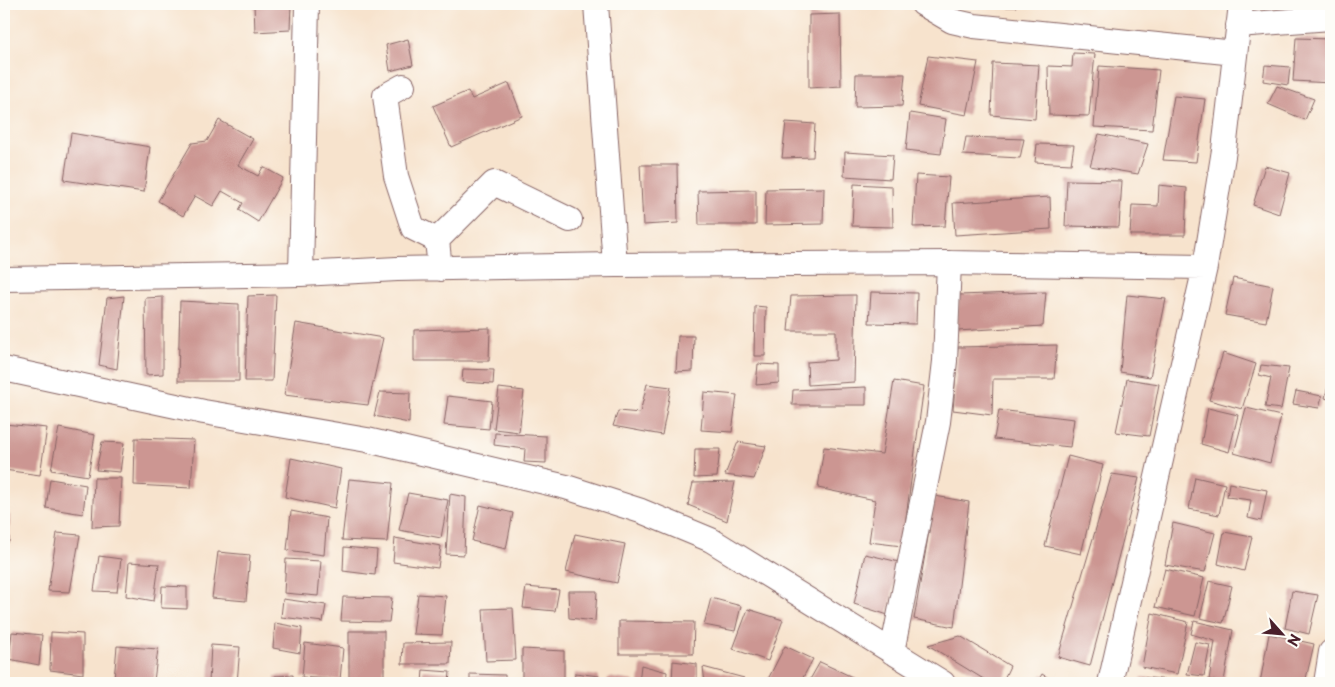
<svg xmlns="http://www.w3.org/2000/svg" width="1335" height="687" font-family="'Playpen Sans',sans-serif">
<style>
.building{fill:#cc9692}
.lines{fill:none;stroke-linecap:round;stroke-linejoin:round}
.minor-casing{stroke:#876464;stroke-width:26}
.minor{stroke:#fff;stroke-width:24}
</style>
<rect width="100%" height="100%" fill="#fdfcf7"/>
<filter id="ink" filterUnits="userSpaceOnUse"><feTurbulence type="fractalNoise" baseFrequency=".02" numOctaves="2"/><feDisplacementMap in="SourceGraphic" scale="10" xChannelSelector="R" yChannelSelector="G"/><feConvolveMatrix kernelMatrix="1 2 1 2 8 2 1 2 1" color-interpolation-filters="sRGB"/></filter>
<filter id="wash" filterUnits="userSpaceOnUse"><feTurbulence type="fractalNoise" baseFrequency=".0096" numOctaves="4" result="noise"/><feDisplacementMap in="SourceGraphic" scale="20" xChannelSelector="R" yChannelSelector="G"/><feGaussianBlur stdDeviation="1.12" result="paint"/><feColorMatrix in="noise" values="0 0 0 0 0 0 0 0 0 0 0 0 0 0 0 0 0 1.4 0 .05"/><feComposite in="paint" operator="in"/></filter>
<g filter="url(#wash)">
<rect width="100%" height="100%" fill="#f7e3cd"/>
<g id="blocks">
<path class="building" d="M254,4H291L290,30L255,32Z
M1000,4H1016V7H1000Z
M840,14L841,86L809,88V15Z
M1296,38L1331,39V83L1293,81Z
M408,39L413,65L390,71L386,45Z
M1073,53L1095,54L1089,116L1049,115L1048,66L1072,67Z
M928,56L978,62L967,115L918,106Z
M993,63L1039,65L1035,119L991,115Z
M1265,65L1290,67L1288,85L1263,81Z
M1099,66L1159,70L1152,130L1094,127Z
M856,74H905L902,106L855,107Z
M509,83L522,116L451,147L433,106L468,91L472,99Z
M1277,86L1314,99L1305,120L1268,104Z
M1174,96L1205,99L1196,162L1163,160Z
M910,113L946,119L941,154L906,150Z
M219,120L253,139L238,165L258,176L263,167L283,178L258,222L239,210L243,203L222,191L213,206L195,196L183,216L158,201L192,143L207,141Z
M786,122L815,124L813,157L782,158Z
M71,133L150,147L144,192L64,180Z
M1099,134L1148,144L1138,174L1090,166Z
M966,137L1024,139L1020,158L963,155Z
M1037,144L1074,145L1071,164L1035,162Z
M845,152L893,155L891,179L844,176Z
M640,165H677L678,223L643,225Z
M1265,166L1290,173L1279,214L1253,205Z
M916,175L949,177L945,226L913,227Z
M1067,180L1122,181L1119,227L1065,226Z
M854,184L892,186L893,227L852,226Z
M1159,185L1187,188L1185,235H1130L1132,205L1158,206Z
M824,188L823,224L765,225L766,189Z
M756,190V225H699L698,191Z
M1050,197L1051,229L955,235L953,203Z
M1233,278L1273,286L1266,322L1225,315Z
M871,292L917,293L916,324L869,323Z
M1046,292L1043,326L957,331L959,295Z
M276,295L272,381H245L248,296Z
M856,295L854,382L808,385L807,362L836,360V331H788L791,296Z
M1127,295L1166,299L1150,377L1120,372Z
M124,296L117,369L99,365L107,298Z
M163,297V374L146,375L145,298Z
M180,301L239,304V381H178Z
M755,306L766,307L765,356H754Z
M296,323L383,338L368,405L284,395Z
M490,328L489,361H414V330Z
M678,336H694L693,371L676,372Z
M1057,345L1054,379H993L992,415L953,410L958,347Z
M1223,353L1256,364L1242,409L1209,400Z
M758,364L779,365V383L756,385Z
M1261,365L1289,368L1281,409L1265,407L1271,378L1259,375Z
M463,369L494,370L493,384L462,382Z
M1331,374V400L1325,398Z
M1127,379L1159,384L1149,436L1116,432Z
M894,381L924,386L902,546L869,542L875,500L818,488L824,447L882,454Z
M647,384L671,387L662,435L613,426L618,411L640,413Z
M866,387V405H792L793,390Z
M499,388L524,391L519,432L494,429Z
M1296,391L1322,396L1319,408L1293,404Z
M380,392L410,393L409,423L374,416Z
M704,392L737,395L732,432L701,430Z
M448,396L492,401L489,429L444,425Z
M1208,408L1238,415L1229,452L1201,444Z
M1246,408L1281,416L1270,463L1234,453Z
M999,410L1074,419L1070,447L994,439Z
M4,424L47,428L40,475L4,470Z
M59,428L95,435L88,476L51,470Z
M495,433L546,436V463L524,462L525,449L494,445Z
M135,438L194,440L191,488L134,485Z
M102,442L124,443L120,472L96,470Z
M738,442L766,446L754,479L725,475Z
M695,449H720L717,477L694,478Z
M1068,456L1103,465L1081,554L1045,546Z
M291,458L341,469L335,508L285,497Z
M1112,474L1139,478L1090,666L1058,657Z
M1195,477L1225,484L1219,515L1189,509Z
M94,478H121L119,526L92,527Z
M50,479L86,485L83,514L46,508Z
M349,479L393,483L387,542L342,540Z
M735,482L727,521L688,505L693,483Z
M1229,483L1267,490L1261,521L1248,518L1251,500L1227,497Z
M408,493L448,500L441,538L399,530Z
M450,494L466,497L464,555L446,554Z
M935,496L969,502L954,627L914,619Z
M480,505L513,513L506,549L472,541Z
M291,511L327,518L324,555L287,550Z
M4,515H10L9,542H4Z
M1173,523L1215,533L1205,572L1165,565Z
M1224,532L1252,537L1244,571L1218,564Z
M57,533L80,535L70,592L48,591Z
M575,534L625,544L617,583L566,572Z
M395,538L441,546L438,568L393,562Z
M344,547L377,550L375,575L343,571Z
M218,552L250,555L246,601L212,598Z
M865,554L899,562L888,615L854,604Z
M99,556L121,559L117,592L94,591Z
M286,559L321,561L318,596L284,593Z
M129,562L159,564L154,601L126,596Z
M1165,569L1204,578L1195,616L1155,607Z
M1209,581L1232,586L1223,623L1200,618Z
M162,586L187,587V609L161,608Z
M526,587L559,590L555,611L523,608Z
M568,591H597L595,621L569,618Z
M1292,591L1318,595L1309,634L1285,628Z
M418,594L446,596L442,635L413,634Z
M343,597L392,598L389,622L341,621Z
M711,598L741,606L735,631L704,625Z
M283,599L326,605L323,622L281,617Z
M513,608L516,660L486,661L483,609Z
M748,609L783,620L768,661L733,649Z
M1152,613L1188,622L1177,674L1142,667Z
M619,621L694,622L693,654H619Z
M1194,621L1233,630L1224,681L1209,680L1215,641L1191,634Z
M275,623L302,628L300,653L273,648Z
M349,631H384V683H349Z
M12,632L42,635L39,665L9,659Z
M51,632L83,634V674L50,670Z
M1269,634L1314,644L1305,683H1260Z
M960,636L1010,666L1002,683H990L928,645Z
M451,642L450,664H402L403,643Z
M1195,642L1210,645L1204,676L1187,674Z
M305,643L343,648L340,680L302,677Z
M211,645L240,647L237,683H209Z
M117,646L158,649L154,681L114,680Z
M785,646L813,659L800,683H766Z
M522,649L564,651V683H522Z
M673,661L697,664V683H672Z
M820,662L865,683H808Z
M641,665L667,672L666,683H639Z
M703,667L744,678L740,683H705Z
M423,670L450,672L449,683H422Z
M575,673L599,676L598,683H574Z
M470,674L505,675V683H470Z
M1042,674L1057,683H1037Z
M293,675V683H275V676Z
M608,677L634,681L633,683H607Z
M1141,677L1188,682V683H1140Z"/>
</g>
</g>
<g filter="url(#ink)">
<use href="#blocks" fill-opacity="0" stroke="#876464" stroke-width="1"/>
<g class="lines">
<defs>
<path id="minor" d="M596,4L615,265
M923,4L952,21L974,26L1235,53
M1238,25L1331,18
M403,86L385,96L396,176L413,228L437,240L440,269
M437,240L494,183L570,220
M301,274L307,4
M4,279L301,274L397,269L615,265L949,263L1205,267
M4,369L204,412L367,440L566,487L641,511L711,540L943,683
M892,652L938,422L945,361L949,263
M1110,683L1205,267L1224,150L1241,4
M1326,683L1331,652"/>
</defs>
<use href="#minor" class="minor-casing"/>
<use href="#minor" class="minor"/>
</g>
</g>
<rect width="1335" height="687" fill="none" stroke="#fdfcf7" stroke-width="20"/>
<g transform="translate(1282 634) rotate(117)" stroke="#fdfcf7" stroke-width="4" paint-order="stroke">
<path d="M0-4L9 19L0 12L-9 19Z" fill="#4a1f2b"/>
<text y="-8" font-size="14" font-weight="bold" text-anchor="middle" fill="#4a1f2b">N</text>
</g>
</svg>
